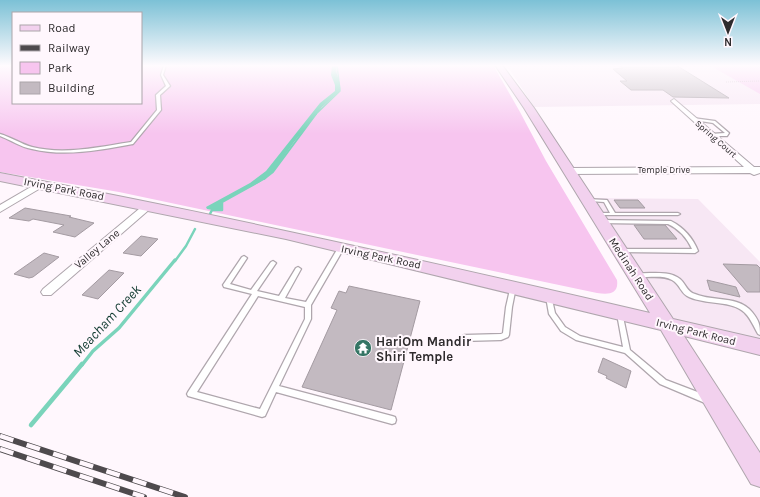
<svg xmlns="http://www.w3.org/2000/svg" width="760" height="497" font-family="Karla,sans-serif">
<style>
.built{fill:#f7e7f4}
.green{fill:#f7c5ef}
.water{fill:#7ad4bb}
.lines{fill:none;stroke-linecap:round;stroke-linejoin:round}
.stream-far4{stroke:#7ad4bb;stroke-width:1.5}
.stream-far3{stroke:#7ad4bb;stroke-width:2}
.stream-far2{stroke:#7ad4bb;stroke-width:2.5}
.stream-far1{stroke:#7ad4bb;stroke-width:3.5}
.stream{stroke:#7ad4bb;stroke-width:4.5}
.building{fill:#c3bac1;stroke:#a49ba2}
.lane-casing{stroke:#afa6ad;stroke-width:2.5}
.street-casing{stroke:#afa6ad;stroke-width:2}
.secondary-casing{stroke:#afa6ad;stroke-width:2}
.path{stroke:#948f93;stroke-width:1;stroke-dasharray:0.5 1.5;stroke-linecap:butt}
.lane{fill:#fff;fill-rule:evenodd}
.street{fill:#fff;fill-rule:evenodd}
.secondary{fill:#f2d1ee;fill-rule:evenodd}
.rail-casing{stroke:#4e4a4d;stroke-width:6}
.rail{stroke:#fff7fd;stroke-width:4.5;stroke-dasharray:14;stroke-linecap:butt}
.labels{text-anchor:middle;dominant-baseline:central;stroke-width:4;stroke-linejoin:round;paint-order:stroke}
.far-street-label{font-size:9px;fill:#2e2b2d;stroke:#fff7fd}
.street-label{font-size:11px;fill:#2e2b2d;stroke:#fff7fd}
.near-poi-label{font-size:13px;font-weight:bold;fill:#2e2b2d;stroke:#fff7fd;text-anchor:start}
.near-water-label{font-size:14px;font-style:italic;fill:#133c32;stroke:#fff7fd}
</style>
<rect width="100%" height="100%" fill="#fff7fd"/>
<path class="built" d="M504,65H760V104L534,107L510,70Z
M590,198L698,199L760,262V341L667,317Z"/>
<path class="green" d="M0,65H13V103H141V65H493L520,112L546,161L617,280C619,294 609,295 597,293L119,192L0,172Z
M709,65H760V94Z"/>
<path class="water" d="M332,65H337C334,75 342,81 340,91L322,107L294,142L273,172L260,182L224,201L222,202V210L218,211L207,209L206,207L250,183L266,171L320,103L335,91V85L331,75Z"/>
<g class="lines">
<path class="stream-far4" d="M315,115L340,91L337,65"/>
<path class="stream-far3" d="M264,179L273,172L316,114"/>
<path class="stream-far2" d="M210,214L212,210H222V202L265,178
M175,261L186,246L195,229"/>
<path class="stream-far1" d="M82,365L93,351L119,328L175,260"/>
<path class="stream" d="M31,425L82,364"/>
</g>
<path class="building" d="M618,65H676L729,98L673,97L663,90H631L620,81H627L613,69L623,68Z
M614,200H638L645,208H620Z
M25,208L71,216L69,217L94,223L75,237L53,232L64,225L33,219L29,221L9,218Z
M634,225H665L677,239H644Z
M141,236L158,239L141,256L123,253Z
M44,253L59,257L33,277L29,278L14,274Z
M723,264L757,265L760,268V292H747Z
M109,270L124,273L98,299L82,295Z
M707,280L736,287L740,297L710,290Z
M349,286L420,301L391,410L302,387L337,310L331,308L339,291L346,293Z
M603,358L631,371L626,388L606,378L607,376L598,372Z"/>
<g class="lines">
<defs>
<path id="lane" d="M164,65H166L163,75L170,86L160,95L161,110L133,144C101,150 65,157 32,149C20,147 11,140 0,136V134C11,137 21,144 32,147C64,155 99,147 131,142L157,110L156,95L166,86L161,75Z
M693,118L715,121L729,133L727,136H709V134H710L725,133L713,123L694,120L692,119Z
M587,199L607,200L615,213H678L680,214L678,215H596L594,214V213H610L604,202L589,201H587Z
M601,220L671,221C683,227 693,238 698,251L695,253L620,252L619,251L620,250L622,249H692C687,238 679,229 668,224L599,223L598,222L599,221Z
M341,246L344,248L311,305V319L279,386L392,416L395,417L396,420L395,423L392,424L276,392L265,416L262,417L188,396L187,394L188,392L252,294L224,287L223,285L242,257L244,256L247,258L230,284L251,290L271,262L273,261L276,263L257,291L279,296L296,268L298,267L301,269L285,298L306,302L338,248ZM258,296L305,307V319L260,409L197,392Z
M638,273C651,274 669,270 680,279C686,284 687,292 695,294C714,302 738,295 752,312C759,321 760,324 760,335L758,334C754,327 751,319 745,313C733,300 706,305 689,297C681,294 680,284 672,280C661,274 648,279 636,276L635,275L636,274Z
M511,285H515L516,287L512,307L509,335L508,337L501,340L464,341L462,340L461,338L462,336L464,335L501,334L503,333L506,307Z
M547,295H551L555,313L565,327L580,336L623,347L617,314L618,312L620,311L622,312L630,350L666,380L708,396L709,399L708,402L705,403L660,384L625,353L576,340L561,331L549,314L546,297Z"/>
<path id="street" d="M674,99L754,167H760V173L754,175L750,173L568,174L564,171L568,168L744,167L672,102L671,101Z
M41,181L44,182V186L0,212V205Z
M148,203L153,206L151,208L51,295H43L41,292L43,289L145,204Z"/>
<path id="secondary" d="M495,65H502L534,108L673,319L760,339V355L684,336L760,453V487L751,484L661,330L286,239L0,181V173C218,214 434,263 650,313L524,108Z"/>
</defs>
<use href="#lane" class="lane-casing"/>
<use href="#street" class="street-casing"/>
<use href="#secondary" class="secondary-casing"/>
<path class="path" d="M726,82L760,81"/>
<use href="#lane" class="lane"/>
<use href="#street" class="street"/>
<use href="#secondary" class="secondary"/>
<defs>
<path id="rail" d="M0,436L185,497
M0,449L144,497"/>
</defs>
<use href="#rail" class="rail-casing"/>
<use href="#rail" class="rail"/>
</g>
<linearGradient id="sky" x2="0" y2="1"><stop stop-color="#7cc1d6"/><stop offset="0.49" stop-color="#fffbfe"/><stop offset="1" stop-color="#fffbfe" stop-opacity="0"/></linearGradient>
<rect width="760" height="134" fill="url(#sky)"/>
<defs>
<symbol id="temple-disc" viewBox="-11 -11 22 22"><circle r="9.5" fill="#347564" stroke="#fff7fd"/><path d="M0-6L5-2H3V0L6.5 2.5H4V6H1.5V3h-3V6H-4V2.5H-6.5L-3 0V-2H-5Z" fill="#fff"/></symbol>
</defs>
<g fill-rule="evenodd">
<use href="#temple-disc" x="353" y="338" width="20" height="20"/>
</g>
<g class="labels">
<g class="far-street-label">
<text transform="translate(716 139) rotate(41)">Spring Court</text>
<text x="664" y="170">Temple Drive</text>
</g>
<g class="street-label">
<text transform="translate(64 189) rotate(11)">Irving Park Road</text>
<text transform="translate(97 249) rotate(-40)">Valley Lane</text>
<text transform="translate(381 257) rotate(12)">Irving Park Road</text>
<text transform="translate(631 269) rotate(57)">Medinah Road</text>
<text transform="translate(696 332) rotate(14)">Irving Park Road</text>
</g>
<g class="near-poi-label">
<text x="376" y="341">HariOm Mandir<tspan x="376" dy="15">Shiri Temple</tspan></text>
</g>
<g class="near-water-label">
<text transform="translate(107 321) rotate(-47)">Meacham Creek</text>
</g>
</g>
<rect x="12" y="12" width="130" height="92" fill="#fff7fd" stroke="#aba5aa"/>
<rect x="20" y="25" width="20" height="6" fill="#f2d1ee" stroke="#aba5aa"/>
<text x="48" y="32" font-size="12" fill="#2e2b2d">Road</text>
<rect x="20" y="45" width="20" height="6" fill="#4e4a4d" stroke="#aba5aa"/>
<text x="48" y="52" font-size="12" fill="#2e2b2d">Railway</text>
<rect x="20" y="62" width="20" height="12" fill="#f7c5ef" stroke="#aba5aa"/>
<text x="48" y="72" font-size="12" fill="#2e2b2d">Park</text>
<rect x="20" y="82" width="20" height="12" fill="#c3bac1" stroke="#aba5aa"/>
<text x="48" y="92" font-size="12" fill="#2e2b2d">Building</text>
<g transform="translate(728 32) rotate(180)" stroke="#fff7fd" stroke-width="3" paint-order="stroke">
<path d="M0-3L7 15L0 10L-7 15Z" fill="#2e2b2d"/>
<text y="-6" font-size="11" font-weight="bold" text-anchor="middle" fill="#2e2b2d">N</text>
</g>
</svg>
